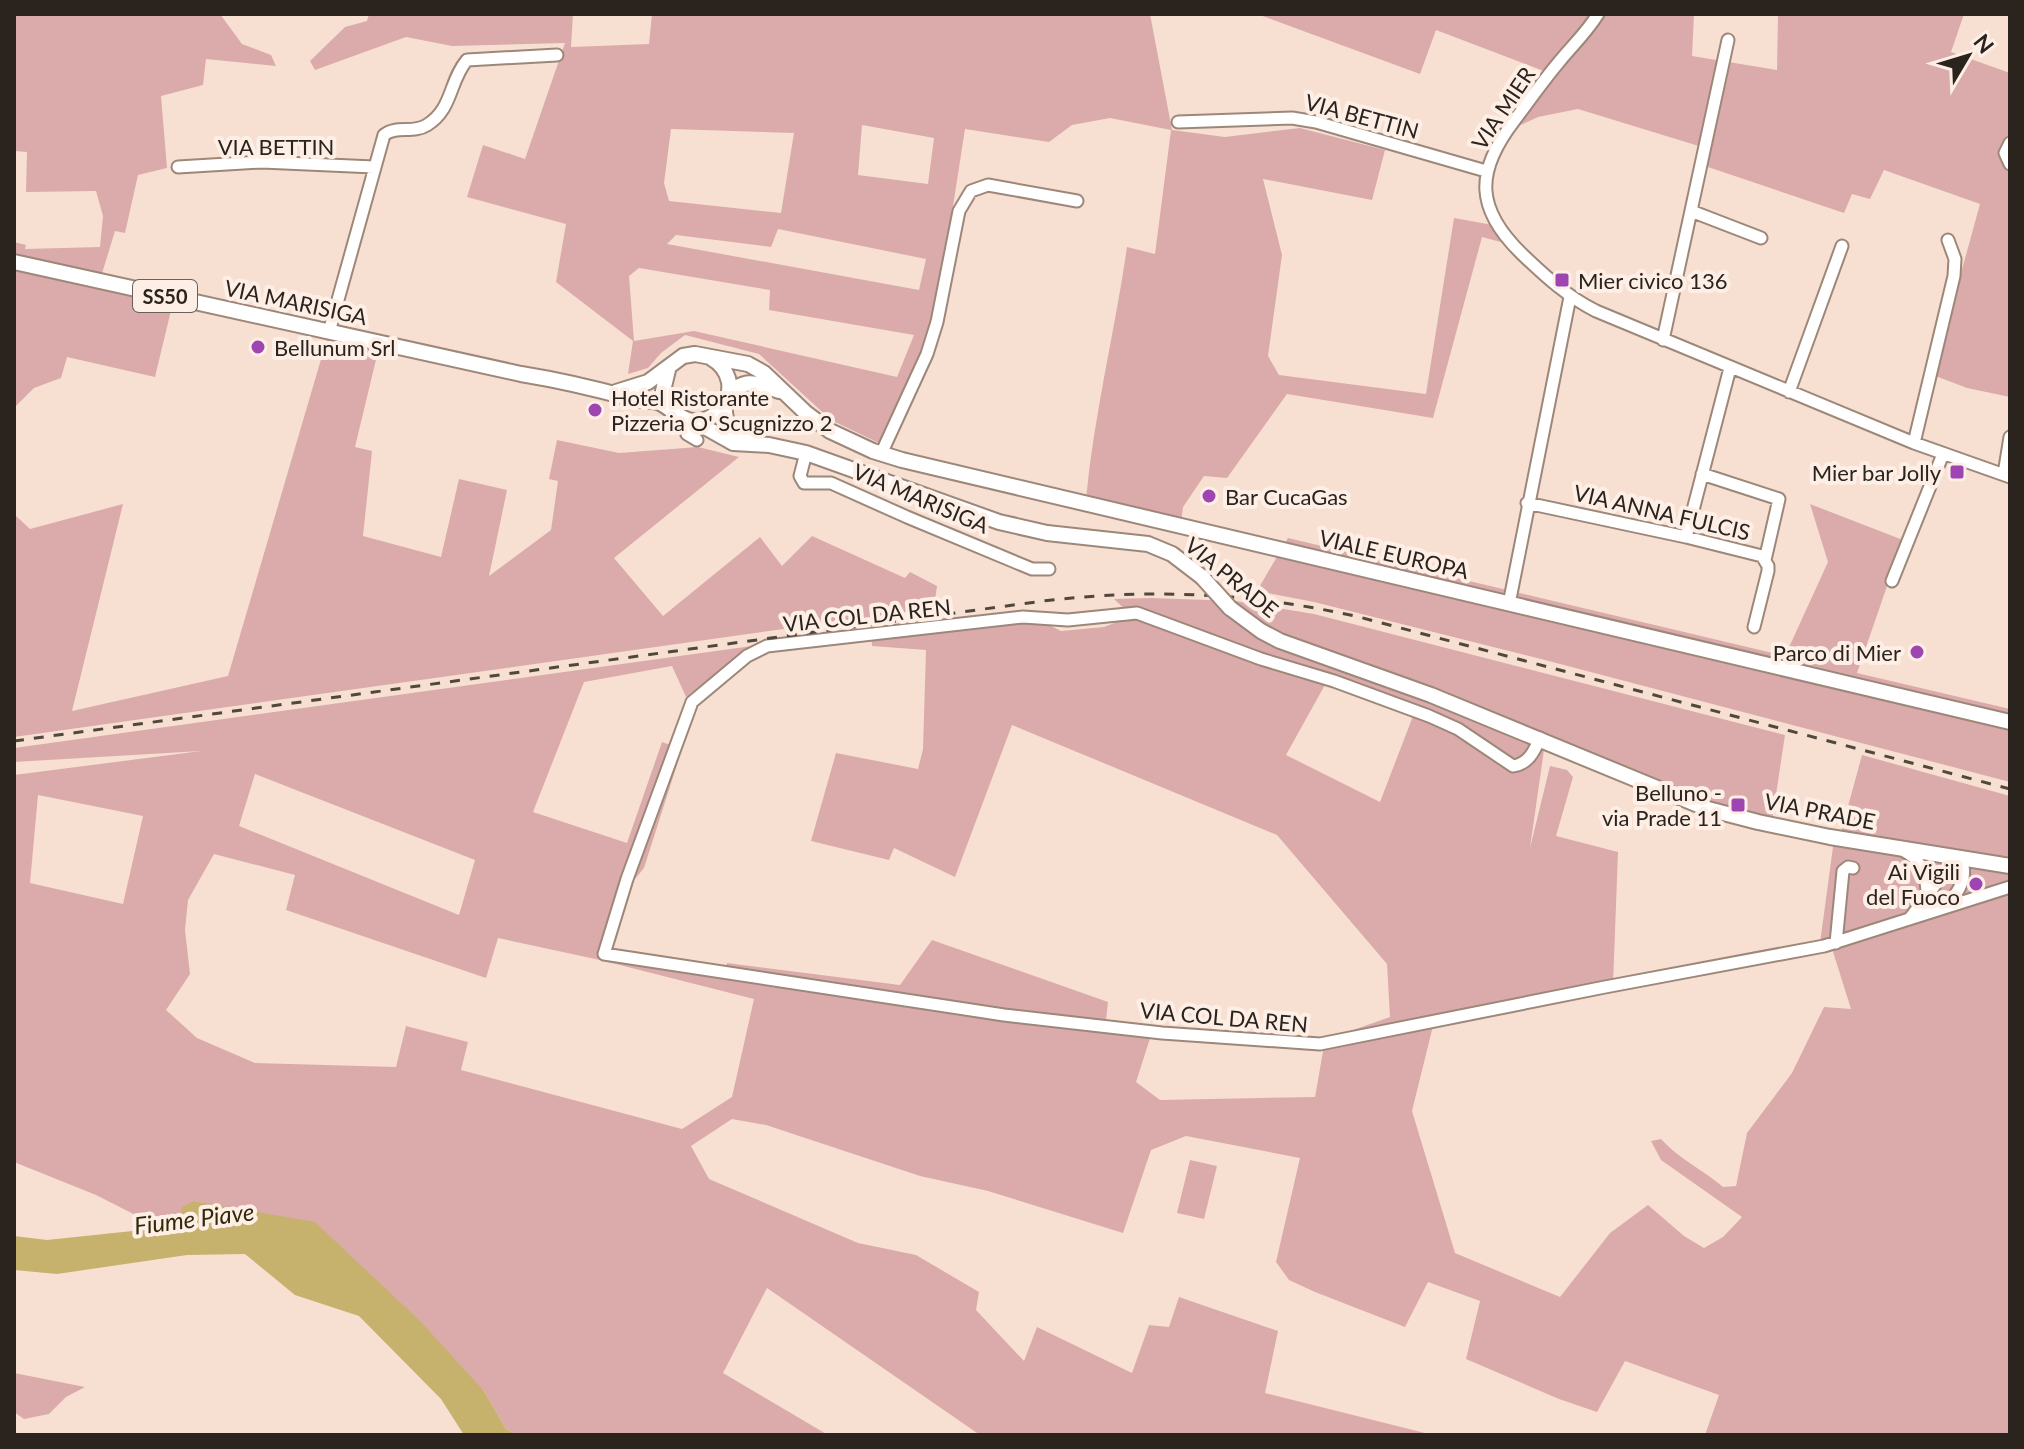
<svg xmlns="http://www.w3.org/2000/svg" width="2024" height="1449" font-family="Lato,sans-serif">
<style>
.green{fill:#dbabac;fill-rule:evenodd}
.water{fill:#c6b16d}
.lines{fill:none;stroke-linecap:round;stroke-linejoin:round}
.minor-casing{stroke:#9d8779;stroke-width:15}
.major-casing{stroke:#9d8779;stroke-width:18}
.minor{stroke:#fff;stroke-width:11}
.major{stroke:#fff;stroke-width:14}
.rail{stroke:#52473f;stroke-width:3;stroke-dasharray:10 10;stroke-linecap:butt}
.major-bridge-casing{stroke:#9d8779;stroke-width:18;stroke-linecap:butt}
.major-bridge{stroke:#fff;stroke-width:14}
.poi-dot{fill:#9e45b1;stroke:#feefe6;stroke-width:3}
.labels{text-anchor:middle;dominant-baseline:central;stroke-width:8;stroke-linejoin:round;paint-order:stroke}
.shield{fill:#feefe6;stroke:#6a6059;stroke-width:2}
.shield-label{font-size:20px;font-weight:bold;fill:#2b231d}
.street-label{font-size:22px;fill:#2b231d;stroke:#feefe6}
.poi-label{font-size:22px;fill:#2b231d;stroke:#feefe6;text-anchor:start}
.water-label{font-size:24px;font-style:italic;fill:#322909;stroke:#feefe6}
</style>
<rect width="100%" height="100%" fill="#f7e0d1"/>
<path class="green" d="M14,14H220L242,44L271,55L276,66L206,59L203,85L161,96L167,168L138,175L125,233L115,231L100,280L174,298L155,377L67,357L61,378L34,388L16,406L14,242L26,245L25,249L100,247L103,216L96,191L26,192L27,152L14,151Z
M369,14H573L571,47L649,44L652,14H1150L1172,130L1225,137L1300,128L1385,150L1372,200L1263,179L1282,255L1268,356L1279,375L1426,394L1454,218L1493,225L1523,248L1482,237L1433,418L1287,394L1227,478L1204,476L1183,507L1181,523L1086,499C1094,414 1115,331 1127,247L1155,254L1171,130L1110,118L1072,125L1049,142L965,129L940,290L923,358L895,409L881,444L831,420L759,354L685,335L661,353L648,368L628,374L633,341L556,282L566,224L467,197L483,145L525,159L565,43L452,46L406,37L315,70L310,61L345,27L367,21ZM862,125L934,138L928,184L858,175ZM671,129L794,133L781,213L669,201L664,183ZM778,229L926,259L919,290L667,244L676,235L771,247ZM639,268L770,290L769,310L914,335L897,377L694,331L634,341L629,276Z
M1257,14H1694L1692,56L1777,70L1778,14H1964L1951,52L2010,73V397L1967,388L1933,375L1980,204L1884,170L1870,199L1852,194L1844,213L1699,164L1702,147L1578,109L1538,117L1510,130L1557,76L1436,30L1420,74Z
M329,332L380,343L355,447L372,451L363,536L441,557L459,479L507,490L489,576L551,530L558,481L549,479L557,440L619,453L698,447L739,457L614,558L663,616L760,537L782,566L812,536L905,578L910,572L937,586L934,608L14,737V514L30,529L123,504L72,711L228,676Z
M1810,504L1903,540L1857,673L2010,709V782L1541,659L1314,602L1257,591L1288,538L1785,656L1828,562Z
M1151,598L1236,601L1314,614L1785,735L1772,821L1696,798L1546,736L1530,848L1550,766L1567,770L1573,777L1556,836L1618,852L1613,985L1433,1026L1412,1111L1455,1253L1560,1297L1610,1233L1648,1205L1684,1236L1704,1248L1723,1237L1742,1217L1661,1160L1651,1141L1661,1139C1679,1159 1702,1169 1723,1187L1736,1186L1747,1133L1792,1073L1824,1007L1851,1009L1829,939L1820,943L1835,832H1841L1862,755L2010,796V1435H1705L1719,1395L1625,1361L1597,1412L1559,1399L1466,1359L1480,1301L1428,1282L1405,1327L1315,1292L1289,1280L1276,1262L1300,1158L1186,1136L1151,1150L1123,1233L988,1191L920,1176L766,1125L732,1119L691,1146L709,1179L858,1243L916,1255L979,1292L976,1310L1024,1361L1037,1327L1132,1373L1149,1325L1169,1327L1179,1297L1278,1331L1265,1393L1433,1435H980L767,1288L723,1373L828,1435H516L506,1429L484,1391L226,1207L194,1201L180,1222L161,1228L96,1195L14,1162V775L201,751L14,762V748L752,646L686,697L672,666L584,682L533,812L627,843L662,742L682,749L644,868L617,901L603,952L724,974L727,963L900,985L932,940L1108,1002L1106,1020L1154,1026L1136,1082L1160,1100L1315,1097L1325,1040L1390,1017L1387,964L1277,835L1012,725L955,877L894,848L889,860L811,841L836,753L918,769L923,749L926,650L872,646L871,629L1021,611L1061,631L1104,627L1132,616L1114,599ZM1326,683L1413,716L1380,802L1286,755ZM255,774L475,860L459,915L239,826ZM38,795L143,816L123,904L30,883ZM214,854L295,875L286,910L486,978L498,938L600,960L754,999L732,1097L682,1129L461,1070L468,1042L406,1026L396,1067L255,1063L197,1038L166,1010L190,974L185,930L188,900Z
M1190,1160L1217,1166L1204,1219L1177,1213Z
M14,1373L85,1387L66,1397L49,1414L24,1419L14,1412Z"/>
<path class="water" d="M194,1201L315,1222L420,1321L484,1391L506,1429L516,1435H464L441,1399L359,1316L295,1295L245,1254L187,1255L57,1274L14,1270V1236L47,1240L161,1228L179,1222L182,1207Z"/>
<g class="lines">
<defs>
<path id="minor" d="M1598,14C1587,32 1572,46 1559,62C1543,81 1529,101 1514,121C1475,172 1475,209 1523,255C1546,277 1568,297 1596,311L1914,443L2010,477
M1178,122L1292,118L1316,122L1486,171
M2010,143L2005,153L2010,164
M178,167L262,162L374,167
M1691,211L1761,238
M329,332L384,135C397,125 413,134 427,125C453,109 449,81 467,60L557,55
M1663,340L1728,40
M1789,392L1842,246
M691,421L687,434L697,440
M1914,443L1954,276L1955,259L1948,240
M806,453L800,476L804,483H831L907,517L1032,569H1049
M881,454L927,354L937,322L959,211L971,191L988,185L1077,201
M1702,474L1779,499L1765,560
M2004,474L2010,437
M1527,503L1686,537L1762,556L1768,566V571L1754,627
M1686,537L1730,368
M1892,581L1943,454
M1509,604L1570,297
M1540,738C1534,752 1528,764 1513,766L1458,729L1429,716L1334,681L1261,659L1137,613L1068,620L1023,617L767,646L747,656L692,702L627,879L604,954L1004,1015L1162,1033L1320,1044L1605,987L1824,946L2010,887
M1904,851C1923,861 1927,876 1927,896
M1910,918L1945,872L1960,857C1969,876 1959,893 1945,906
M1836,943L1843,871L1848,867L1853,868"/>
<path id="major" d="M14,262L521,374C558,380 593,388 629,398C639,401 650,399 660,403C671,408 679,419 692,421C713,423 732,404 729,382C727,372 720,363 711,358
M668,370L663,391L670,408
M616,392L648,382L683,356L695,354L748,364L764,373L806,413L830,431L873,451L902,460L2010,722
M728,396C744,376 759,384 779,391
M725,404C723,425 734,433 751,444
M694,421L733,443L769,445L806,453L999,522L1047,533L1148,544L1172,554L1202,577
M1230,608L1261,631L1280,641L1431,695L1708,809L1758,822L1830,837L2010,866"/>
</defs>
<use href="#minor" class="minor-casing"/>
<use href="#major" class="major-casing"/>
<use href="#minor" class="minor"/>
<use href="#major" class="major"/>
<path class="rail" d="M14,741L1043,601C1151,588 1253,593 1359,617L2010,789"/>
<defs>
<path id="major-bridge" d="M1202,577L1230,608"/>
</defs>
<use href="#major-bridge" class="major-bridge-casing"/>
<use href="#major-bridge" class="major-bridge"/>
</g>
<g class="poi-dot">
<rect x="1554" y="272" width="16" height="16" rx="4"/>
<circle cx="258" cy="347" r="8"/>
<circle cx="595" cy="410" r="8"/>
<rect x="1949" y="464" width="16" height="16" rx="4"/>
<circle cx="1209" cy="496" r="8"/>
<circle cx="1917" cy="652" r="8"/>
<rect x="1730" y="797" width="16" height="16" rx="4"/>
<circle cx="1976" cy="884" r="8"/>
</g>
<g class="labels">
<rect class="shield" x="133" y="280" width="64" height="32" rx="6"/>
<g class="shield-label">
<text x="165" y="296">SS50</text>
</g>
<g class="street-label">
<text transform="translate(1503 108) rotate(-56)">VIA MIER</text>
<text transform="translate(1362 116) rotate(15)">VIA BETTIN</text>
<text x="276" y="146">VIA BETTIN</text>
<text transform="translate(296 302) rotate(12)">VIA MARISIGA</text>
<text transform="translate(921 498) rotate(23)">VIA MARISIGA</text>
<text transform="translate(1662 512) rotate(13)">VIA ANNA FULCIS</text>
<text transform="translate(1394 554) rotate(13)">VIALE EUROPA</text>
<text transform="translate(1232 577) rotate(39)">VIA PRADE</text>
<text transform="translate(867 615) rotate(-6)">VIA COL DA REN</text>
<text transform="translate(1820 811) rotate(11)">VIA PRADE</text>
<text transform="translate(1224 1017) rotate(5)">VIA COL DA REN</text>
</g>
<g class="poi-label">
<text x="1578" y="280">Mier civico 136</text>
<text x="274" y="347">Bellunum Srl</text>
<text x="611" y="397">Hotel Ristorante<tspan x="611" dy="25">Pizzeria O' Scugnizzo 2</tspan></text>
<text x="1941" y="472" text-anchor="end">Mier bar Jolly</text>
<text x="1225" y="496">Bar CucaGas</text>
<text x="1901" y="652" text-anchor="end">Parco di Mier</text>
<text x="1722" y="792" text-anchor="end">Belluno -<tspan x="1722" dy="25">via Prade 11</tspan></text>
<text x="1960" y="871" text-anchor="end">Ai Vigili<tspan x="1960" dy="25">del Fuoco</tspan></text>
</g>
<g class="water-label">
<text transform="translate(194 1218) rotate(-7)">Fiume Piave</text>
</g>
</g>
<rect width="2024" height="1449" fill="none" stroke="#2b231d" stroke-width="32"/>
<g transform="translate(1968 56) rotate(52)" stroke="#feefe6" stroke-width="6" paint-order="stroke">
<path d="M0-6L14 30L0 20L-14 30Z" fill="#2b231d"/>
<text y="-12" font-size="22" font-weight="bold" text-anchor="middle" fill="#2b231d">N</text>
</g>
</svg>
